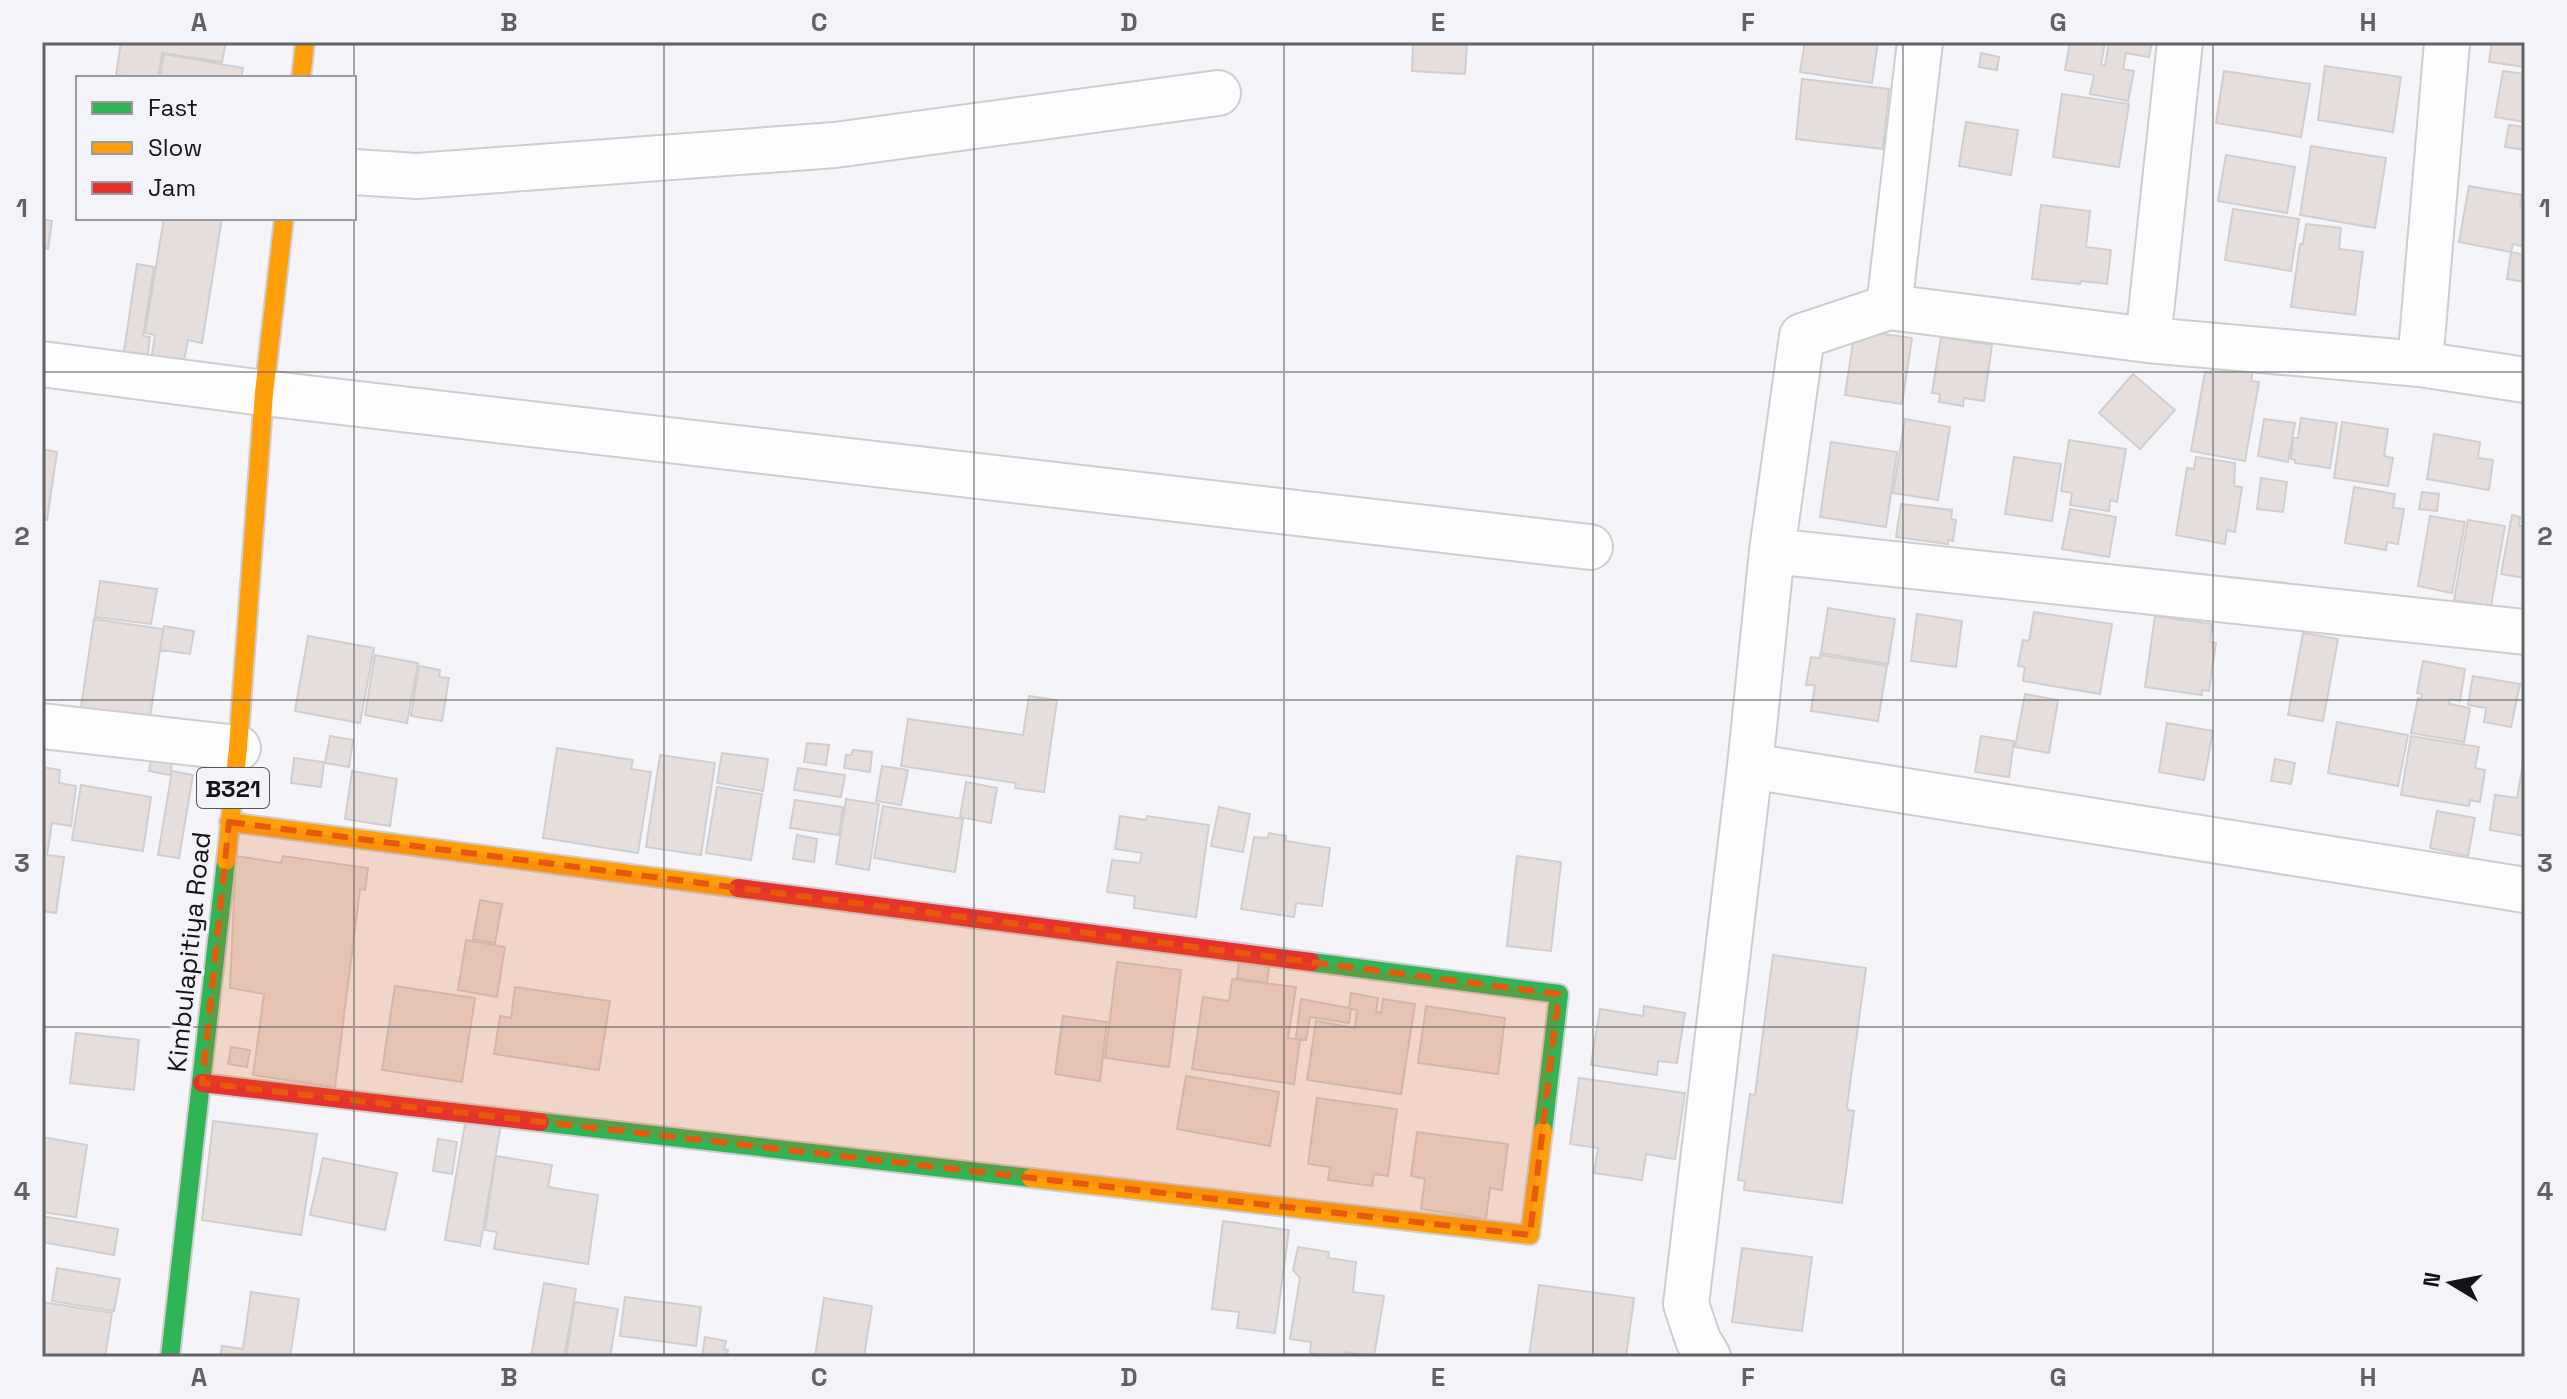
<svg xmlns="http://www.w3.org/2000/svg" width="2567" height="1399" font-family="'Space Grotesk',sans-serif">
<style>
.building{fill:#e6dedc;stroke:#d0ced0;stroke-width:2}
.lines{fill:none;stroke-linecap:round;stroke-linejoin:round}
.street-casing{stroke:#ceced2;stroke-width:48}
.fast-casing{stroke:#ceced2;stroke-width:22}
.slow-casing{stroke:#ceced2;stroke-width:22}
.jam-casing{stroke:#ceced2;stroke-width:22}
.street{stroke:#fdfdfe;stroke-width:44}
.fast{stroke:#30b455;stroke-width:18}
.slow{stroke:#ff9f0a;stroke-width:18}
.jam{stroke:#e5322d;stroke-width:18}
.marked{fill:#e8590c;fill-opacity:0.2;stroke:#e8590c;stroke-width:6;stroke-dasharray:16 10;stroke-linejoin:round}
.grid{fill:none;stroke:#626265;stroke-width:2;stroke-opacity:0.55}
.labels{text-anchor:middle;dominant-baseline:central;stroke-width:6;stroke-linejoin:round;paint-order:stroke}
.shield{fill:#f3f3fa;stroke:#57575a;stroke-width:2}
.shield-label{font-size:24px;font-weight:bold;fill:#141416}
.street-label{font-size:26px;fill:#141416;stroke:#f3f3fa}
.neatline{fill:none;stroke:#626265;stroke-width:3}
.grid-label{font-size:26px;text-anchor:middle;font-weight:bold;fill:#626265}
</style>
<rect width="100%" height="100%" fill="#f4f4f9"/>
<path class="building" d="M121,42H226L222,62L162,53L158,78L116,75Z
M1413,42H1467L1465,74L1412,71Z
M1805,42H1878L1872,83L1800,72Z
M2070,42H2105L2101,65L2105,66L2109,42H2152L2149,57L2126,53L2123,69L2134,71L2128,101L2090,94L2094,75L2065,70Z
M2492,42H2525V67L2489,62Z
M1981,53L1999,57L1997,70L1979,67Z
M164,54L243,68L241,78H160Z
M2325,66L2401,77L2393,132L2318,120Z
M2224,71L2310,84L2301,137L2216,123Z
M2503,71L2525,74V122L2495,117Z
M1802,79L1889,89L1883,149L1796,139Z
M2062,94L2129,104L2119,167L2053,157Z
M1966,122L2018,130L2011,175L1959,166Z
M2509,125L2525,127V150L2505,147Z
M2311,146L2386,158L2375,228L2300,215Z
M2226,155L2295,167L2287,213L2218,201Z
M2469,186L2522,195L2520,206L2525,207V247L2513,244L2511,252L2459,242Z
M2041,205L2090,211L2086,247L2111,250L2107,284L2081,281L2080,284L2032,279Z
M2233,209L2299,219L2291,271L2225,260Z
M164,218H222L202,343L188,340L182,372L150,367L155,335L145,333Z
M42,219L52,221L48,249L42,248Z
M2306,224L2341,228L2339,249L2363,252L2355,315L2291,307L2300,244H2303Z
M2511,252L2525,255V282L2507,279Z
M137,264L154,267L143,336L150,337L147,361L123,358Z
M1855,330L1912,338L1902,404L1845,395Z
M1941,337L1992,345L1984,401L1964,398L1963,406L1939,402L1940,394L1932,393Z
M2216,351L2255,358L2251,381L2259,382L2245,461L2191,451L2205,372L2212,373Z
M2133,374L2175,410L2140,449L2099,413Z
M2301,418L2337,423L2330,468L2295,463V460L2291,459L2293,438H2298Z
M1905,419L1950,427L1938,500L1893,493Z
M2264,419L2295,423L2288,462L2258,456Z
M2342,422L2388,429L2384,456L2393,458L2388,486L2334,478Z
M2434,434L2480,442L2478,458L2493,460L2489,490L2427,479Z
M2069,440L2126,449L2117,502L2110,500L2109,511L2070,505L2072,493L2061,491Z
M1831,442L1897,452L1886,527L1820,517Z
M42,449L57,452L47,520L42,519Z
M2014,457L2061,464L2052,521L2005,514Z
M2196,457L2235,463L2234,486L2242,487L2235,532L2227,530L2225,544L2176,535L2187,468L2194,469Z
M2261,478L2287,482L2283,512L2257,509Z
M2354,487L2395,494L2393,508L2404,509L2398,544L2387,542L2386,550L2345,543Z
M2422,492L2439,494L2437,511L2419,509Z
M1901,504L1952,510L1951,519L1956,520L1953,541L1948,540V544L1896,537Z
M2070,509L2116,517L2109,557L2062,549Z
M2512,515L2520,517L2519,526H2525V578L2501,574Z
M2430,516L2465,522L2452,593L2418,586Z
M2468,520L2505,526L2491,606L2454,600Z
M100,581L157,589L151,624L95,617Z
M1828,608L1895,619L1888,664L1821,653Z
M2034,612L2112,624L2100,694L2023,681L2025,667L2018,666L2023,640L2029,641Z
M1917,614L1962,621L1956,667L1911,661Z
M2155,616L2212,624L2210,642L2216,643L2209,691L2202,690V695L2145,687Z
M94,619L163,629L148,731L79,721Z
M164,626L194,631L190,654L160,650Z
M2303,633L2338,639L2323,721L2288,715Z
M308,636L374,648L360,723L295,711Z
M375,655L418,663L407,723L365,715Z
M1820,655L1887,666L1878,721L1811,711L1815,685H1806L1811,657L1820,658Z
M2423,661L2465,669L2460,701L2450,699L2449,704L2470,708L2464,742L2411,733L2418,698L2421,699L2422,694L2417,693Z
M419,666L440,670L439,677L449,678L442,721L411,716Z
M2473,676L2520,684L2511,727L2484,722L2486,708L2468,705Z
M2025,694L2058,700L2049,753L2015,747Z
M1029,696L1057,700L1044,792L1015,788L1016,783L901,766L908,719L1023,735Z
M2337,722L2408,735L2398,786L2328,773Z
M2167,723L2213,731L2204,780L2159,772Z
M330,736L353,740L349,767L325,763Z
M1981,736L2014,741L2009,777L1975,772Z
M2411,736L2479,747L2475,768L2485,770L2480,802L2470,800L2469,806L2401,795Z
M807,743L829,745L826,765L804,762Z
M557,748L633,760L631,769L651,772L638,853L543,838Z
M853,750L872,752L870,772L844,768L846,755H851Z
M2525,752V836L2490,830L2495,795L2517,798Z
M722,753L768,759L763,791L717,783Z
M660,755L715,763L701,855L646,847Z
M294,758L324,762L321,787L291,783Z
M151,759L172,763L170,775L149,771Z
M2275,759L2295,763L2291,784L2271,781Z
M882,766L908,770L901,805L876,801Z
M42,767L60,770L59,783L76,786L71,826L52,823L47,855L64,857L56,913L42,911Z
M798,768L845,775L841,797L794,790Z
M172,771L193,775L179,858L158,855Z
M352,771L397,779L390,826L345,819Z
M966,782L997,788L991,823L960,817Z
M81,785L151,797L143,851L72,840Z
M717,787L762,794L751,860L706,853Z
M846,799L879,804L869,870L836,864Z
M795,800L843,807L839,835L790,828Z
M883,806L963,819L955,872L874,858Z
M1219,807L1250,814L1243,852L1211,846Z
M2437,811L2475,818L2468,856L2430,848Z
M1120,816L1146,820L1147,816L1209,825L1196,917L1134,908L1135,896L1107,892L1112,860L1140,863L1142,853L1115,849Z
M1269,833L1286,836V841L1330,848L1322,906L1296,903L1294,917L1241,909L1254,837L1268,838Z
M797,835L817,839L814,862L793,859Z
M236,856L281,863L283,856L368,868L365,890L360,889L335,1087L253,1075L264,994L230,988Z
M1517,856L1561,862L1551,951L1507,946Z
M480,900L502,904L495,943L473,939Z
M466,940L505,947L497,997L458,990Z
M1773,955L1866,968L1847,1106L1848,1110L1854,1111L1842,1203L1744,1190L1745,1181L1738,1180L1750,1094L1755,1095Z
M1117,962L1181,970L1169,1067L1105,1058Z
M1239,962L1269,967L1267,983L1237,978Z
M1232,979L1296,987L1288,1038L1300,1040L1294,1084L1192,1069L1203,997L1229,1001Z
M395,986L475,998L462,1082L382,1070Z
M515,987L610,1001L599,1070L494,1054L500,1016L511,1018Z
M1351,993L1378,998L1376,1012L1381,1013L1383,999L1415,1004L1401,1094L1307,1080L1316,1021L1355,1028L1357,1010L1351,1009L1349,1023L1310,1017L1306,1040L1296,1038L1301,999L1349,1008Z
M1426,1006L1505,1018L1498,1074L1418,1063Z
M1644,1006L1685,1013L1677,1063L1658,1061L1657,1075L1591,1065L1600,1009L1643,1016Z
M1063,1016L1107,1022L1100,1081L1055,1074Z
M76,1033L139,1040L134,1090L70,1083Z
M231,1047L250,1050L247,1067L228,1064Z
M1186,1076L1279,1092L1270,1146L1177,1129Z
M1579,1078L1685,1093L1675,1159L1646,1154L1642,1180L1594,1173L1598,1148L1570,1144Z
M1317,1098L1397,1109L1388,1176L1374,1174L1372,1186L1328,1180L1330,1167L1308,1164Z
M466,1118L501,1124L480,1246L445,1240Z
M213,1121L317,1134L301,1235L202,1220Z
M1417,1132L1508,1144L1502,1190L1490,1188L1486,1219L1421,1209L1425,1179L1411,1176Z
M42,1137L87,1145L76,1217L42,1212Z
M438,1139L457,1142L452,1174L433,1171Z
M496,1156L552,1165L548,1187L598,1195L588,1264L494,1249L497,1232L485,1230Z
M323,1158L397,1173L385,1230L310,1215Z
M42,1216L118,1229L114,1255L42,1242Z
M1223,1221L1289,1230L1275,1333L1237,1328L1239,1312L1212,1309Z
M1298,1247L1329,1252L1328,1258L1356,1262L1353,1292L1384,1296L1374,1356L1345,1352L1344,1357L1310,1353L1311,1342L1290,1339L1300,1278L1293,1270Z
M1742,1248L1812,1257L1802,1331L1732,1322Z
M57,1268L120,1279L114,1311L52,1301Z
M544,1283L576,1289L564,1357H531Z
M1539,1285L1634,1298L1626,1357H1529Z
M251,1292L299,1299L290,1357H220L222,1346L243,1349Z
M625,1297L701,1307L696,1346L620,1336Z
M824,1298L872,1306L864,1357H815Z
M42,1302L112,1313L105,1357H42Z
M575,1302L618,1309L610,1357H566Z
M705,1337L726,1341L724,1349L728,1350L727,1357H702Z"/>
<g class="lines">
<defs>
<path id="street" d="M354,172L417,176L835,145L1218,93
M1889,307L2148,340L2420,364L2525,380
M2148,340L2180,42
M42,364L264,393L1590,547
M2420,364L2447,42
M1772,551L2525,632
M42,726L238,748
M1750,766L2525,890
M1708,1357L1698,1340L1686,1304L1750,766L1772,551L1802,336L1889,307L1920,42"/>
<path id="fast" d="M1311,962L1559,994L1543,1131
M540,1122L1031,1178
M170,1357L226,861"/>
<path id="slow" d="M301,78L305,42
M229,822L738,888
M226,861L238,748L264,393L284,218
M1031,1178L1530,1235L1543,1131"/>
<path id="jam" d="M738,888L1311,962
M202,1083L540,1122"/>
</defs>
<use href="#street" class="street-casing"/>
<use href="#fast" class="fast-casing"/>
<use href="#slow" class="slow-casing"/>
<use href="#jam" class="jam-casing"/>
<use href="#street" class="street"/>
<use href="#fast" class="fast"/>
<use href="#slow" class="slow"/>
<use href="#jam" class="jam"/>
</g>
<path class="marked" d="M229,822L1559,994L1530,1235L202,1083Z"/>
<path class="grid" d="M354,42V78M664,42V1357M974,42V1357M1284,42V1357M1593,42V1357M1903,42V1357M2213,42V1357M354,218V1357M42,372H2525M42,700H2525M42,1027H2525"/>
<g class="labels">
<rect class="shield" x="197" y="768" width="72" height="40" rx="6"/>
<g class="shield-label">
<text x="233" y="788">B321</text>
</g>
<g class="street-label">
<text transform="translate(189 952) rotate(-84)">Kimbulapitiya Road</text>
</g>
</g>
<rect width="2567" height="1399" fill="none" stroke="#f3f3fa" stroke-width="88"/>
<rect x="76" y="76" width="280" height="144" fill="#f3f3fa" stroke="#9a9a9f" stroke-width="2"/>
<rect x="92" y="102" width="40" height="12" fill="#30b455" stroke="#9a9a9f" stroke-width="2"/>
<text x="148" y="116" font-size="24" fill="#141416">Fast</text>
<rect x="92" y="142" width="40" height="12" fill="#ff9f0a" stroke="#9a9a9f" stroke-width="2"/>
<text x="148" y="156" font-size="24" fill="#141416">Slow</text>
<rect x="92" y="182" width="40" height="12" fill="#e5322d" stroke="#9a9a9f" stroke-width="2"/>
<text x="148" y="196" font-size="24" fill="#141416">Jam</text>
<g transform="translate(2451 1283) rotate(280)" stroke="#f3f3fa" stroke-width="6" paint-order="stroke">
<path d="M0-6L14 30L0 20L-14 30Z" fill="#141416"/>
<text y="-12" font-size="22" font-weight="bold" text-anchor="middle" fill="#141416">N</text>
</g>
<rect x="44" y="44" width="2479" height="1311" class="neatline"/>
<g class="grid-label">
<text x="199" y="31">A</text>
<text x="509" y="31">B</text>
<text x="819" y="31">C</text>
<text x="1129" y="31">D</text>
<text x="1438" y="31">E</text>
<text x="1748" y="31">F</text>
<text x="2058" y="31">G</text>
<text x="2368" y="31">H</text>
<text x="22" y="217">1</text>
<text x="2545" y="217">1</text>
<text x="22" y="545">2</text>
<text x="2545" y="545">2</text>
<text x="22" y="872">3</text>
<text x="2545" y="872">3</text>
<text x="22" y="1200">4</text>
<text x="2545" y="1200">4</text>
<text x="199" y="1386">A</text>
<text x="509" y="1386">B</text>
<text x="819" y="1386">C</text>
<text x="1129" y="1386">D</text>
<text x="1438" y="1386">E</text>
<text x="1748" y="1386">F</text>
<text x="2058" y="1386">G</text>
<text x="2368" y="1386">H</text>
</g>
</svg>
